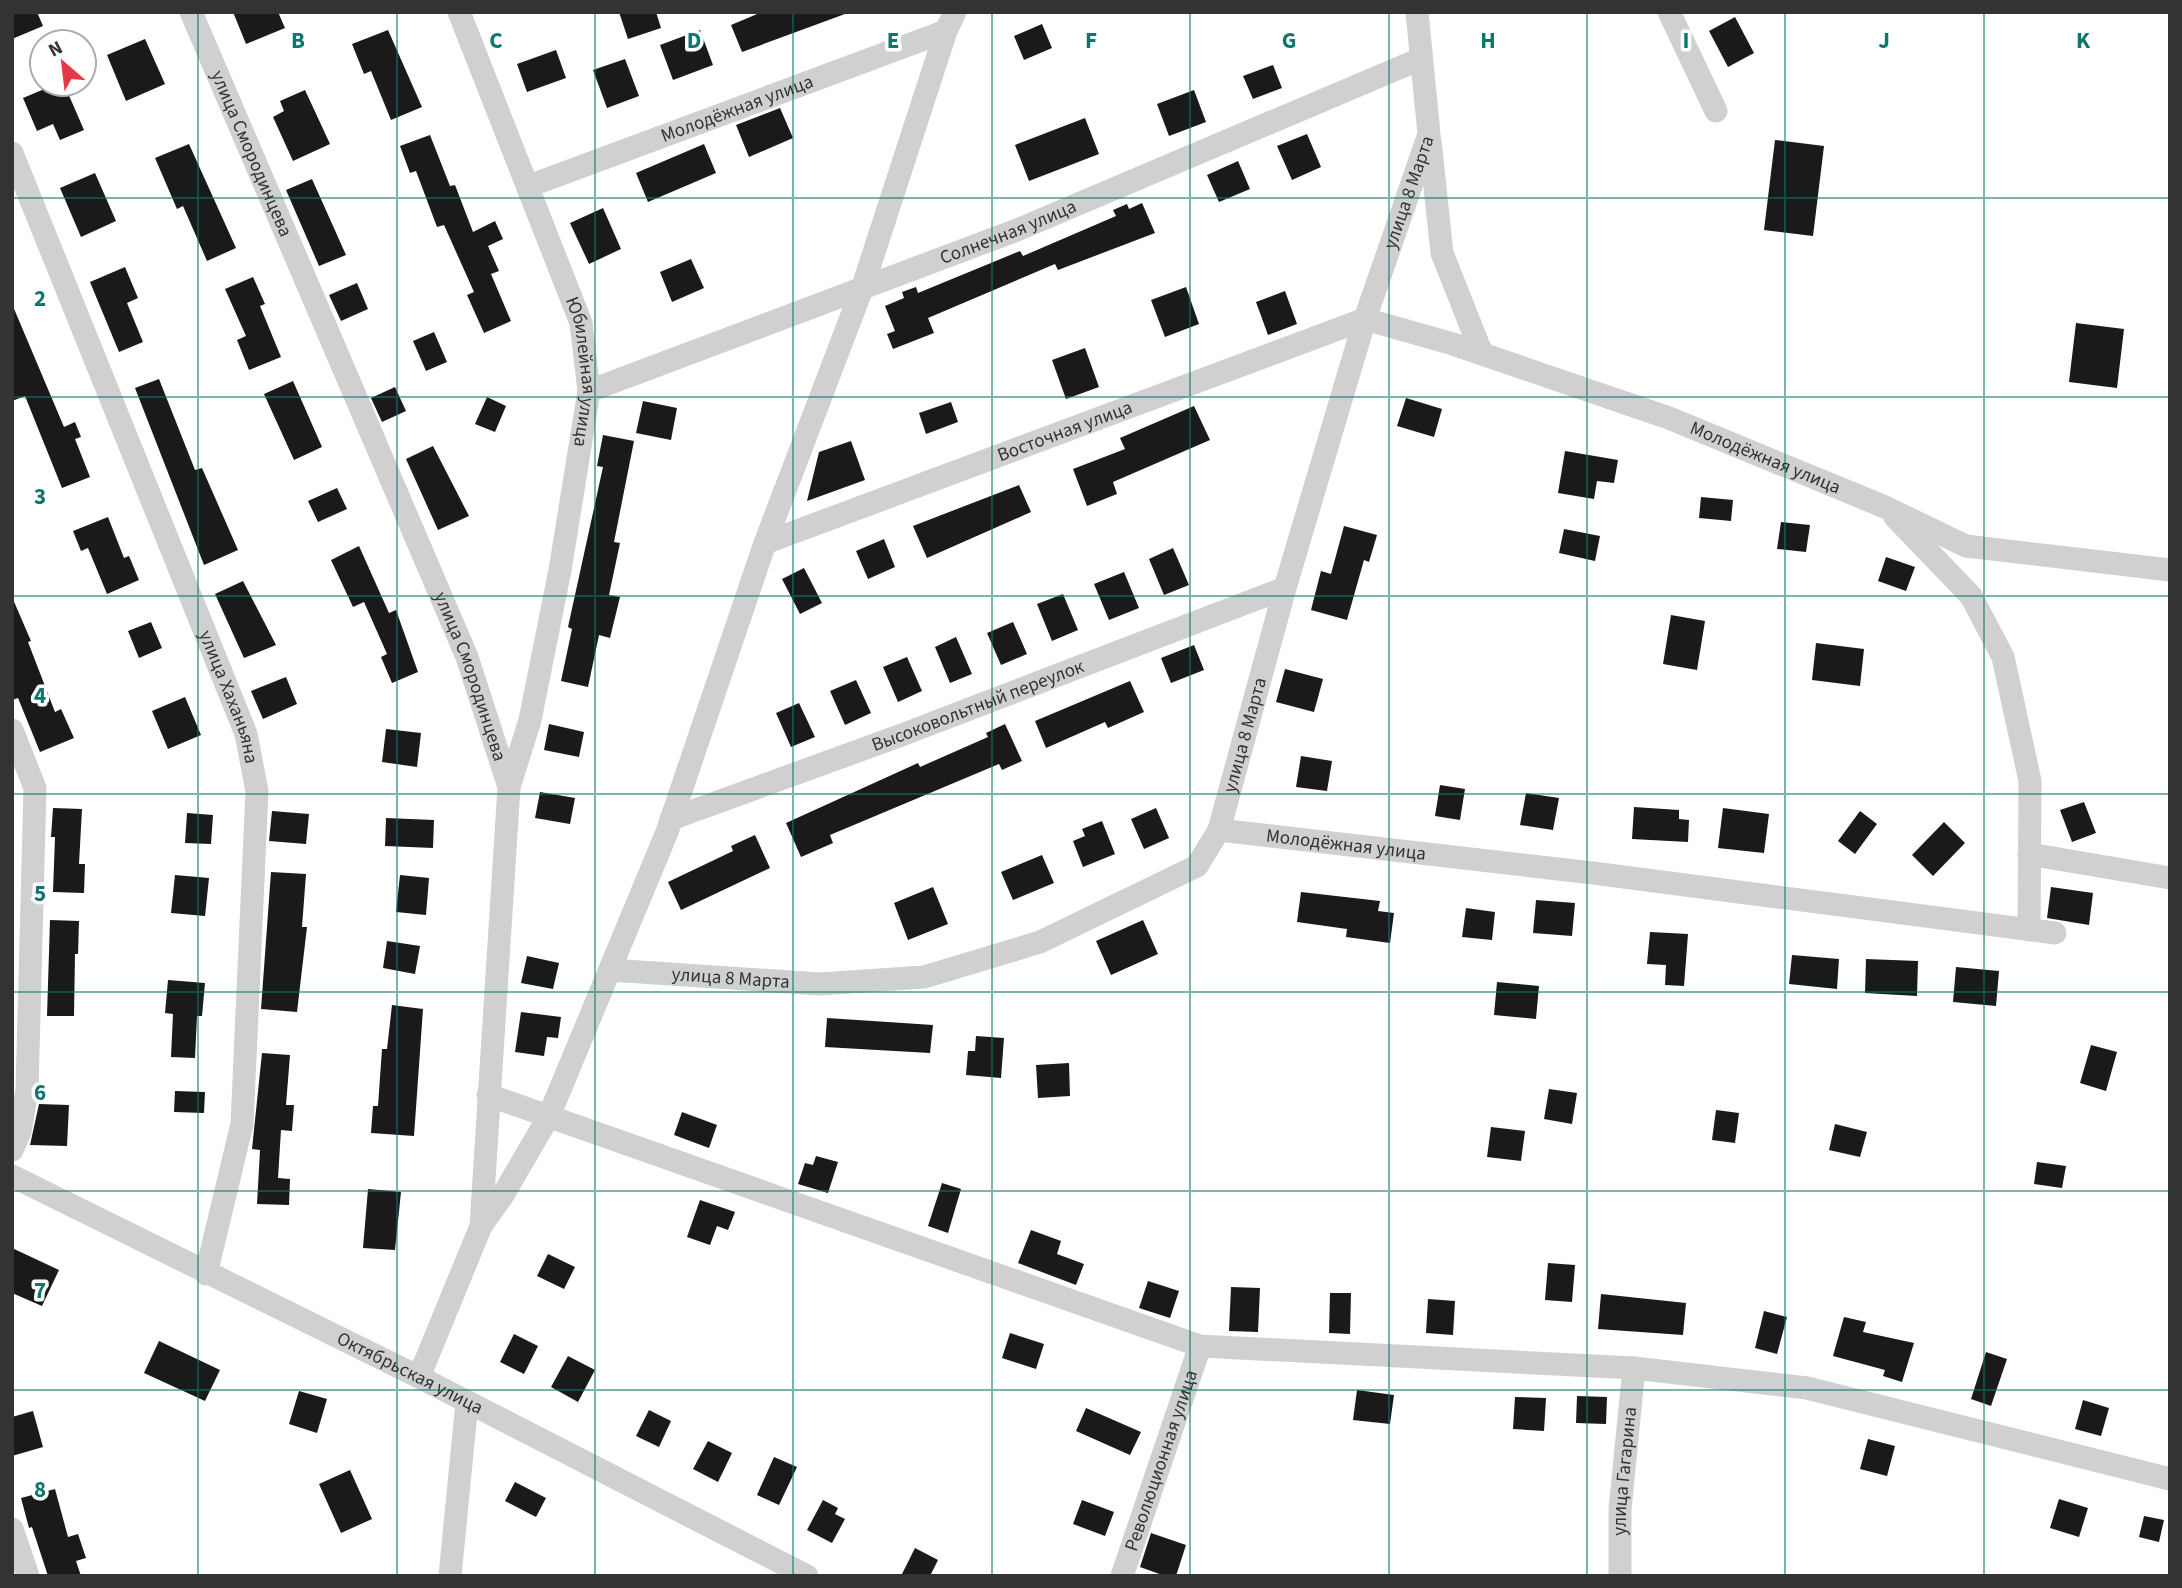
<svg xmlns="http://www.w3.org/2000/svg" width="2182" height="1588" font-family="'Source Sans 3',sans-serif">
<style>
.building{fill:#1a1a1a}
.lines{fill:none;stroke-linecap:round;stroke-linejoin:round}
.minor{stroke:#d0d0d0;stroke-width:23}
.grid{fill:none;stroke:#0f766e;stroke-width:2;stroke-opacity:0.55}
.labels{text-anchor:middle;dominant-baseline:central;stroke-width:7;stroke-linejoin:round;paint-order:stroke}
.street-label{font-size:19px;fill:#333;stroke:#fff}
.grid-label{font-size:23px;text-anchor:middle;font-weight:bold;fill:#0f766e;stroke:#fff;stroke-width:7;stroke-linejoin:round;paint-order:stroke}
</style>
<rect width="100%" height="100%" fill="#fff"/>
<path class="building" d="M12,12H37L43,26L12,39Z
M233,12H278L285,28L246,44Z
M619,12H656L661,28L628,39Z
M762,12H845V14L742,52L731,25Z
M1735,17L1754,53L1728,67L1709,31Z
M1042,24L1052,48L1024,60L1014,36Z
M388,30L422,107L391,120L371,71L364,74L352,44Z
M700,30L713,65L673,80L660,45Z
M145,39L165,84L126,101L107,55Z
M556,50L566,78L527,92L517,64Z
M625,59L639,96L607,108L593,70Z
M1273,65L1282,88L1253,99L1243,76Z
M40,84H64L84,130L60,140L53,124L37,131L23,98L42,90Z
M305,90L330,144L293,161L273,117L284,111L280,101Z
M1194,90L1206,122L1169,136L1157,104Z
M780,108L793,138L749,157L736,125Z
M1085,118L1099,154L1029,181L1015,145Z
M1307,134L1321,167L1292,180L1277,146Z
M430,135L450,186L455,185L473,232L495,221L503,239L488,246L499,271L491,274L511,321L484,333L467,295L474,292L444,225L437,227L416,171L410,173L400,146Z
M1775,140L1824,146L1813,236L1764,230Z
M189,144L236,248L207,261L183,206L177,209L155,158Z
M704,144L716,173L648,202L636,173Z
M1238,161L1250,189L1219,202L1207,175Z
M95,173L116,221L81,237L60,188Z
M312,179L346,255L319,266L286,190Z
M1142,203L1155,233L1058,270L1055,264L928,318L934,333L893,349L887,334L895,331L885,306L904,298L902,292L916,287L918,293L1020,251L1023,256L1116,216L1113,210L1127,204L1129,209Z
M603,208L621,249L589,264L570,223Z
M691,259L704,288L672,302L660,272Z
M125,267L138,298L127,303L143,342L119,352L90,282Z
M253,277L265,304L260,306L281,357L249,370L237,340L246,336L225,289Z
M357,283L368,309L341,321L329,295Z
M1186,287L1199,324L1165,337L1151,300Z
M1285,291L1297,324L1268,335L1256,302Z
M12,304L64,427L75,422L81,437L75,439L90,477L62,488L25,396L12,401Z
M2076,323L2124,329L2117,388L2069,382Z
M434,332L447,362L426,371L413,341Z
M1085,348L1099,387L1066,399L1052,360Z
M159,379L195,470L202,468L238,550L204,565L135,388Z
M293,381L322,447L294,460L264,394Z
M395,387L406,411L382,422L371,398Z
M487,397L506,406L495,432L475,424Z
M1406,398L1442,409L1434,437L1397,426Z
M643,401L677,408L671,440L636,433Z
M951,402L958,422L926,434L919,413Z
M1194,406L1210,440L1113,482L1117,494L1087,506L1073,469L1125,449L1120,438Z
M603,435L634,441L614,542L620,543L609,595L620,597L610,638L599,635L588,687L561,681L572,629L568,627L603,467L597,466Z
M851,441L865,480L807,501L819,452Z
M433,446L469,516L438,530L406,459Z
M1565,451L1618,460L1614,483L1597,481L1594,499L1558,493Z
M1019,485L1031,512L927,558L913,526Z
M337,488L347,509L318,522L308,501Z
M1701,497L1733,500L1731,521L1699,518Z
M108,517L124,558L129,556L139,580L107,594L88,548L81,551L73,531Z
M1781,522L1810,525L1806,552L1777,549Z
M1344,526L1377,535L1369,562L1364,560L1347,620L1311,610L1321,571L1331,574Z
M1564,529L1600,536L1595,561L1559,553Z
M884,539L895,567L868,579L856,551Z
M359,546L389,613L396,610L418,672L392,683L381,657L387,654L364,602L353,607L331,560Z
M1173,548L1189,585L1164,595L1149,559Z
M1886,557L1915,567L1906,591L1878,581Z
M804,568L822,603L800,614L782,579Z
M1124,572L1139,608L1109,620L1094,584Z
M243,581L276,645L244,658L215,594Z
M1063,594L1078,630L1052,641L1037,604Z
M12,597L31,641L28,642L55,712L61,709L74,738L40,752L18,698L12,700Z
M1671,615L1705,621L1697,670L1663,664Z
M151,622L162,648L139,658L128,631Z
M1013,622L1027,654L1001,665L987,633Z
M956,637L972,674L950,683L935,647Z
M1816,643L1864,649L1860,686L1812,680Z
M1194,645L1204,670L1171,683L1161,658Z
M907,657L922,691L898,702L883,667Z
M1285,669L1323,679L1314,712L1276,702Z
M286,677L297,704L263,719L251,691Z
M856,680L871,713L845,725L830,691Z
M1130,681L1144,712L1108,728L1105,722L1046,748L1035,721Z
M185,697L201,735L168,749L152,711Z
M799,703L815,737L791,747L776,713Z
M549,724L584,732L579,757L544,750Z
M1005,724L1022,761L1002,770L999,764L830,835L833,843L801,857L786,823L918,763L920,767L988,737L986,733Z
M386,729L421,733L417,767L382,762Z
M1301,756L1332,761L1327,791L1296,787Z
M1440,785L1465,789L1460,820L1435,816Z
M540,792L575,798L570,824L535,818Z
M1526,793L1559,798L1553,830L1520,825Z
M2084,802L2096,833L2072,842L2060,810Z
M1634,807L1679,810V819L1689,820L1688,842L1632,839Z
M53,808L82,809L79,864H85L84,893L53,892L55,837H51Z
M1156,808L1169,838L1144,849L1131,819Z
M1723,808L1769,814L1764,853L1718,848Z
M272,811L309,814L306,844L269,841Z
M1860,811L1877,824L1855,854L1838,841Z
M187,813L213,815L211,844L185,843Z
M386,818L434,820L433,848L385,846Z
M1102,821L1115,854L1083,867L1073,841L1085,836L1082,829Z
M1944,822L1965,843L1933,876L1912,855Z
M755,835L770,868L681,910L668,882L733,851L731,846Z
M1042,855L1054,883L1013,900L1001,872Z
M271,872L306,874L302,927H307L297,1012L261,1009Z
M175,875L209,878L205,916L171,913Z
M400,875L429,878L426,915L396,912Z
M933,887L948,924L908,940L894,903Z
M2051,887L2093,893L2089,925L2047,918Z
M1301,892L1380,901L1378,911L1394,913L1390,943L1346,937L1347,929L1297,922Z
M1536,900L1575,903L1572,936L1533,933Z
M1466,908L1495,912L1492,940L1462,937Z
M50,920L79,921L78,954H75L74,1016H47Z
M1143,920L1158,954L1111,975L1096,941Z
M1650,932L1688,934L1684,986L1665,985L1666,965L1647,964Z
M387,941L420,946L415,974L383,968Z
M1792,955L1839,959L1837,989L1789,984Z
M527,956L559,963L553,989L521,983Z
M1866,959L1918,961L1917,996L1865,993Z
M1956,967L1999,971L1996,1006L1953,1002Z
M168,980L205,983L202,1016H197L195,1058L171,1057L173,1014L165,1013Z
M1497,982L1539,986L1536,1019L1494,1015Z
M392,1005L423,1009L414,1136L371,1133L373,1106H378L382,1049H387Z
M521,1012L561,1017L558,1038L547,1037L544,1056L515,1052Z
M827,1018L933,1025L930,1053L825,1047Z
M976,1036L1004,1038L1001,1078L966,1075L968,1051H975Z
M2091,1045L2117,1052L2106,1091L2080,1083Z
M262,1053L290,1055L286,1105H294L292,1131L281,1130L278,1178L290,1179L289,1205L257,1204L260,1150L252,1149Z
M1069,1063L1070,1096L1038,1098L1036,1065Z
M1549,1089L1577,1093L1572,1124L1544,1119Z
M175,1091L205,1092L204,1113L174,1112Z
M39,1104L69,1105L67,1146L30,1145Z
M1716,1110L1739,1113L1735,1143L1712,1140Z
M682,1112L717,1125L709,1148L674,1135Z
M1835,1124L1867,1132L1860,1157L1829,1150Z
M1491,1127L1525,1131L1521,1161L1487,1157Z
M816,1156L838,1162L828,1193L798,1184L805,1163L813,1165Z
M2037,1162L2066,1166L2062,1188L2034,1184Z
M942,1183L961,1189L948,1233L928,1226Z
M368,1189L401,1192L395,1250L363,1248Z
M700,1200L735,1212L728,1230L717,1226L710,1245L687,1237Z
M1031,1230L1061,1241L1057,1254L1084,1264L1076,1285L1018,1263Z
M12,1248L59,1270L42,1306L12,1293Z
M548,1254L575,1267L564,1289L537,1276Z
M1548,1263L1575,1265L1572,1302L1545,1300Z
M1148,1281L1179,1291L1170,1318L1139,1308Z
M1231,1287L1260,1288L1258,1332L1229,1331Z
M1330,1293H1351L1350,1334L1329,1333Z
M1601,1294L1686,1303L1683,1335L1598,1329Z
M1428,1299L1455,1301L1453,1335L1426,1333Z
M1764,1311L1787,1317L1777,1354L1755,1348Z
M1844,1317L1866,1322L1863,1332L1914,1343L1902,1382L1883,1376L1885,1370L1833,1356Z
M1010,1333L1044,1344L1036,1369L1002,1358Z
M514,1334L538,1346L524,1374L500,1362Z
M159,1341L220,1370L205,1401L144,1373Z
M1986,1352L2007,1359L1991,1406L1971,1399Z
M568,1356L595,1370L578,1402L551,1387Z
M1357,1390L1394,1395L1390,1424L1353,1420Z
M299,1391L327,1399L317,1433L289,1424Z
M1577,1396L1607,1397L1606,1424L1576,1423Z
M1515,1397L1546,1398L1544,1431L1513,1429Z
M2083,1400L2109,1408L2101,1436L2075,1429Z
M1086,1408L1141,1432L1130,1455L1076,1431Z
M649,1410L671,1421L659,1447L636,1436Z
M33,1411L43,1447L12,1456V1417Z
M1868,1439L1895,1446L1887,1476L1860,1469Z
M708,1441L732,1453L718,1482L693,1469Z
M774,1457L797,1467L779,1505L757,1495Z
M350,1470L372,1519L341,1533L319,1484Z
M515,1482L546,1498L536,1517L505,1501Z
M55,1489L68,1537L78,1534L86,1558L76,1561L81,1576H48L32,1527L29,1528L21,1498Z
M2059,1499L2088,1508L2079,1537L2050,1528Z
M823,1500L838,1508L835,1514L845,1519L832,1543L807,1530Z
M1082,1500L1114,1512L1105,1536L1073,1524Z
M2144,1516L2164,1520L2159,1542L2139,1537Z
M1151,1533L1186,1545L1176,1576H1165L1140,1567Z
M915,1548L938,1560L930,1576H901Z"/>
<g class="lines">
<g class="minor">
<path id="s1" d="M191,12L467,657L509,787L481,1226L419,1377"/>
<path id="s2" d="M459,12L581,323L589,391L560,570L530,720L509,787"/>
<path d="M1669,12L1716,111"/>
<path d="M1430,141L1442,253L1482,354"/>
<path id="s3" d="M12,153L246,734L257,791L242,1124L206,1274"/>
<path id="s4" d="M529,186L946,31"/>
<path id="s5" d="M1365,319L1453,344L1669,418L1885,507L1966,546L2170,570"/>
<path id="s6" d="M589,391L1017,230L1420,59"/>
<path d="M1895,517L1971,596L2003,657L2030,781L2029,930"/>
<path id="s7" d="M765,543L1365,319"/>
<path d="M12,730L35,788L27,1090L20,1132L12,1150"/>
<path id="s8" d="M671,819L899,736L1285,588"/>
<path id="s9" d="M1219,830L1593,873L2055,933"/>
<path d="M2029,854L2170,878"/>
<path id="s10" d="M610,970L820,984L924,977L1040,942L1197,866L1219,830L1285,588L1365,319L1429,134L1417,12"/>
<path d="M488,1095L1200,1346L1634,1368L1807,1388L2170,1479"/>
<path id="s11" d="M12,1176L417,1376L807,1576"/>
<path d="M481,1226L503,1195L549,1116L667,832L765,543L863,286L946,31L955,12"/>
<path d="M12,1529L28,1576"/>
<path d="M450,1576L467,1402"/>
<path id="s12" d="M1122,1576L1200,1346"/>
<path id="s13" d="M1620,1576V1509L1634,1368"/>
</g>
</g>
<path class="grid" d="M198,12V1576M397,12V1576M595,12V1576M793,12V1576M992,12V1576M1190,12V1576M1389,12V1576M1587,12V1576M1785,12V1576M1984,12V1576M12,198H2170M12,397H2170M12,596H2170M12,794H2170M12,992H2170M12,1191H2170M12,1390H2170"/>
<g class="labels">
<g class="street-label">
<text stroke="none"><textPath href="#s4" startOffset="222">Молодёжная улица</textPath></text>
<text stroke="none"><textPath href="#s1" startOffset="154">улица Смородинцева</textPath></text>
<text stroke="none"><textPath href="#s10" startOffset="1318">улица 8 Марта</textPath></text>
<text stroke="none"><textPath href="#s6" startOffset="448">Солнечная улица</textPath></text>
<text stroke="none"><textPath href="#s2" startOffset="383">Юбилейная улица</textPath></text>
<text stroke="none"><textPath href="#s7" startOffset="320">Восточная улица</textPath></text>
<text stroke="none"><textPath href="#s5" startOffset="424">Молодёжная улица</textPath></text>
<text stroke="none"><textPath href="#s1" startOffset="721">улица Смородинцева</textPath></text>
<text stroke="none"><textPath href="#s3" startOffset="586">улица Хаханьяна</textPath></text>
<text stroke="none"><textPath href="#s8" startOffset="327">Высоковольтный переулок</textPath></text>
<text stroke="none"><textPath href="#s10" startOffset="751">улица 8 Марта</textPath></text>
<text stroke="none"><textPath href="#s9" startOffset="128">Молодёжная улица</textPath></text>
<text stroke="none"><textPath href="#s10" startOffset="121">улица 8 Марта</textPath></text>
<text stroke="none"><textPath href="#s11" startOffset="444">Октябрьская улица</textPath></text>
<text stroke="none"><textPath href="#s12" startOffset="122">Революционная улица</textPath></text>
<text stroke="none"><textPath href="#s13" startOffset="105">улица Гагарина</textPath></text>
</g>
</g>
<g class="grid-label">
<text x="298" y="48">B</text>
<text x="496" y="48">C</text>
<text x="694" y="48">D</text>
<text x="893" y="48">E</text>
<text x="1091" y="48">F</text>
<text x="1289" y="48">G</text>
<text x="1488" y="48">H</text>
<text x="1686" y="48">I</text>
<text x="1884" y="48">J</text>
<text x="2083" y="48">K</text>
<text x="40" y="306">2</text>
<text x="40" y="504">3</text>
<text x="40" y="703">4</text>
<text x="40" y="901">5</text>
<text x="40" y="1100">6</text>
<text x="40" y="1298">7</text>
<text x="40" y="1497">8</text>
</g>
<rect width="2182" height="1588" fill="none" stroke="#333333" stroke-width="28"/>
<g transform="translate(63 63) rotate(332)"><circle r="33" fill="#ffffff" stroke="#adadad" stroke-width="2"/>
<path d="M0-5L12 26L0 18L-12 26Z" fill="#e63946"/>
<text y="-10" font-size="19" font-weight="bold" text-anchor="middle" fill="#333333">N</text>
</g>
</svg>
